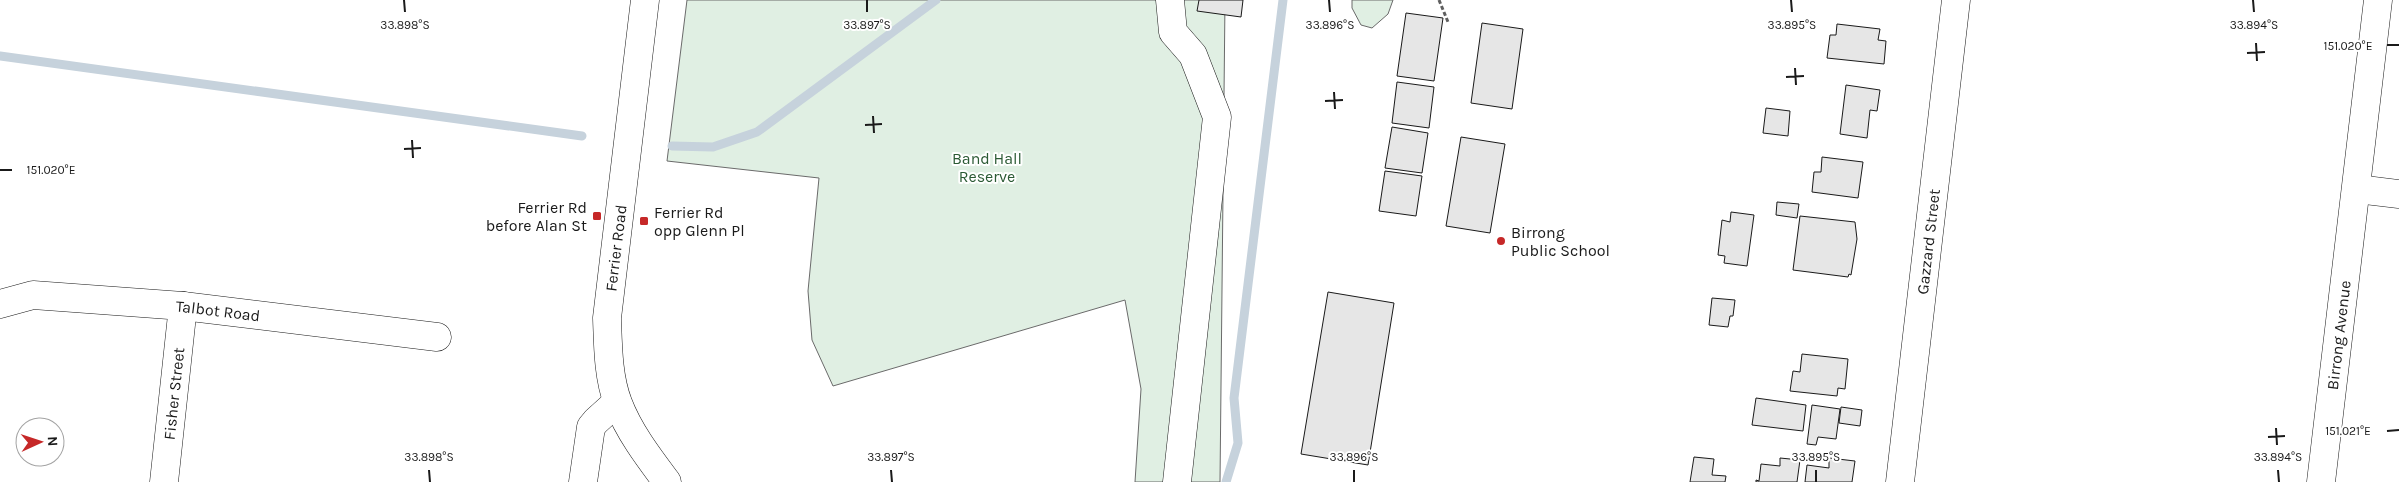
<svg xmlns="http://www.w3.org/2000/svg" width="2399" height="482" font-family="Karla,sans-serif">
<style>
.green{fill:#e0efe3;stroke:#6a6a6a}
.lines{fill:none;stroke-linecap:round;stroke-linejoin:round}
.stream{stroke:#c6d2dc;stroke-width:9}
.building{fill:#e6e6e6;stroke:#1a1a1a}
.minor-casing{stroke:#1a1a1a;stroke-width:29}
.path{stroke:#5f5f5f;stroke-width:3;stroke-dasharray:4 2.5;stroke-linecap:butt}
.minor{stroke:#fff;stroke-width:28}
.ticks{fill:none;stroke:#1a1a1a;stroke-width:2}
.poi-dot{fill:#c62828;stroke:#fff;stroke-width:2}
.labels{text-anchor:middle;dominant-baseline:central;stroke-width:4;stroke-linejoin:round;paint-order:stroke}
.park-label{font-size:16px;fill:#2b5a34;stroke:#fff}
.poi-label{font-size:16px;fill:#1a1a1a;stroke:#fff;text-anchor:start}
.street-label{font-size:16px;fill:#1a1a1a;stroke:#fff}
.ticks-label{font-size:12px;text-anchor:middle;fill:#1a1a1a;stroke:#fff;stroke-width:4;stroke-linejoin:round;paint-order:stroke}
</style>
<rect width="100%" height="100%" fill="#fff"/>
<path class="green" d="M687,0H1225L1220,482H1135L1141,389L1125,300L833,386L812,340L808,291L819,178L667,161Z
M1352,0H1393L1388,14L1372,28L1361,25L1352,8Z"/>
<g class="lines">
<path class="stream" d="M0,56L582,136
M672,146L713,147L757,132L936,0
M1226,482L1238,443L1234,398L1283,0"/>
</g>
<path class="building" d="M1199,0H1243L1241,17L1197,11Z
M1406,13L1443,18L1434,81L1397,76Z
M1482,23L1523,29L1512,109L1471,103Z
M1837,24L1880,29L1878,40L1886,41L1884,64L1827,58L1830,35H1836Z
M1397,82L1434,87L1429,128L1392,123Z
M1846,85L1880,90L1877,111L1870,110L1867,138L1840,134Z
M1766,108L1790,111L1788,136L1763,133Z
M1392,127L1428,133L1422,173L1385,168Z
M1461,137L1505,144L1490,233L1446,226Z
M1822,157L1863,162L1858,198L1812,192L1814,172H1821Z
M1385,171L1422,176L1416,216L1379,211Z
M1777,202L1799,204L1797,218L1776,215Z
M1731,212L1754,215L1747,266L1724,263L1725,256L1718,255L1722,220L1730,222Z
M1800,216L1855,222L1857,239L1851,275L1849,274L1848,277L1793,270Z
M1328,292L1394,303L1368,465L1301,454Z
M1712,298L1735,300L1733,316H1730L1728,327L1709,325Z
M1802,354L1848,359L1845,389L1838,388L1837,396L1790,391L1793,371L1800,372Z
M1756,398L1806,405L1803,431L1752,425Z
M1812,405L1840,409L1836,439L1818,437L1816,445L1807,444Z
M1841,407L1862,410L1860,426L1839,423Z
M1694,457L1714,459L1712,475L1726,476L1725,482H1690Z
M1780,458L1800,460L1797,482H1756V480L1759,481L1761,464L1780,466Z
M1829,458L1855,461L1852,482H1805L1807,465L1829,468Z"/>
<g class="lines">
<defs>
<g id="minor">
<path d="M645,0L607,318C608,346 608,377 618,403C629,432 649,458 667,482"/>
<path d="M1170,0L1173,32L1193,55L1217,117L1177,482"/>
<path d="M2357,189L2399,194"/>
<path id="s1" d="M0,304L33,295L183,306L437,337"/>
<path id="s2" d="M164,482L183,306"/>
<path d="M583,482L591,427L596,421L617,402"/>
<path id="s3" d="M1900,482L1956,0"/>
<path id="s4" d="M2321,482L2378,0"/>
</g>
</defs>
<use href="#minor" class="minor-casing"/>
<path class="path" d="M1439,0L1448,22"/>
<use href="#minor" class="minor"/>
</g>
<path class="ticks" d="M404,0L405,12M867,0V12M1329,0L1330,12M1791,0L1792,12M2253,0L2254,12M2256,43L2257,61M2387,45H2399M2247,53L2265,52M1795,68L1796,85M1786,77L1804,76M1334,92L1335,109M1325,101L1343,100M873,116L874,133M865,125L882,124M412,140L413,158M404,149L421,148M0,170H12M2276,428L2277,445M2387,431L2399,430M2268,437L2285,436M429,470L430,482M891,470L892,482M1354,470V482M1816,470V482M2278,470L2279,482"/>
<g class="poi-dot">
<rect x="592" y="211" width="10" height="10" rx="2.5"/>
<rect x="639" y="216" width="10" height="10" rx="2.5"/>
<circle cx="1501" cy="241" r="5"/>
</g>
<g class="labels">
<g class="park-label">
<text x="987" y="158">Band Hall<tspan x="987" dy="18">Reserve</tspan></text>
</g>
<g class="poi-label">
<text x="587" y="207" text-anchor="end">Ferrier Rd<tspan x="587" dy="18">before Alan St</tspan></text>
<text x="654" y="212">Ferrier Rd<tspan x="654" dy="18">opp Glenn Pl</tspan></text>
<text x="1511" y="232">Birrong<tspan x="1511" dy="18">Public School</tspan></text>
</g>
<g class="street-label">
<text stroke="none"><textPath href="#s3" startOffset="242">Gazzard Street</textPath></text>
<text transform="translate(616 248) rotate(-83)">Ferrier Road</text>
<text stroke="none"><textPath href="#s1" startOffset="220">Talbot Road</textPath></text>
<text stroke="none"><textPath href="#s4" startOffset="148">Birrong Avenue</textPath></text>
<text stroke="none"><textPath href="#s2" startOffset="89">Fisher Street</textPath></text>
</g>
</g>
<g class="ticks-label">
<text x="405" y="29">33.898°S</text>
<text x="867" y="29">33.897°S</text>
<text x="1330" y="29">33.896°S</text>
<text x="1792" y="29">33.895°S</text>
<text x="2254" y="29">33.894°S</text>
<text x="2348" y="50">151.020°E</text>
<text x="51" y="174">151.020°E</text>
<text x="2348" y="435">151.021°E</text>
<text x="429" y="461">33.898°S</text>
<text x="891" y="461">33.897°S</text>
<text x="1354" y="461">33.896°S</text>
<text x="1816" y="461">33.895°S</text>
<text x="2278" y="461">33.894°S</text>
</g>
<g transform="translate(40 442) rotate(87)"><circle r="24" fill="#ffffff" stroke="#a3a3a3"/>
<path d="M0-4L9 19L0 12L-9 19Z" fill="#c62828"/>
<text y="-8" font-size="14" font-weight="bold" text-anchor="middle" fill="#1a1a1a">N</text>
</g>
</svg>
